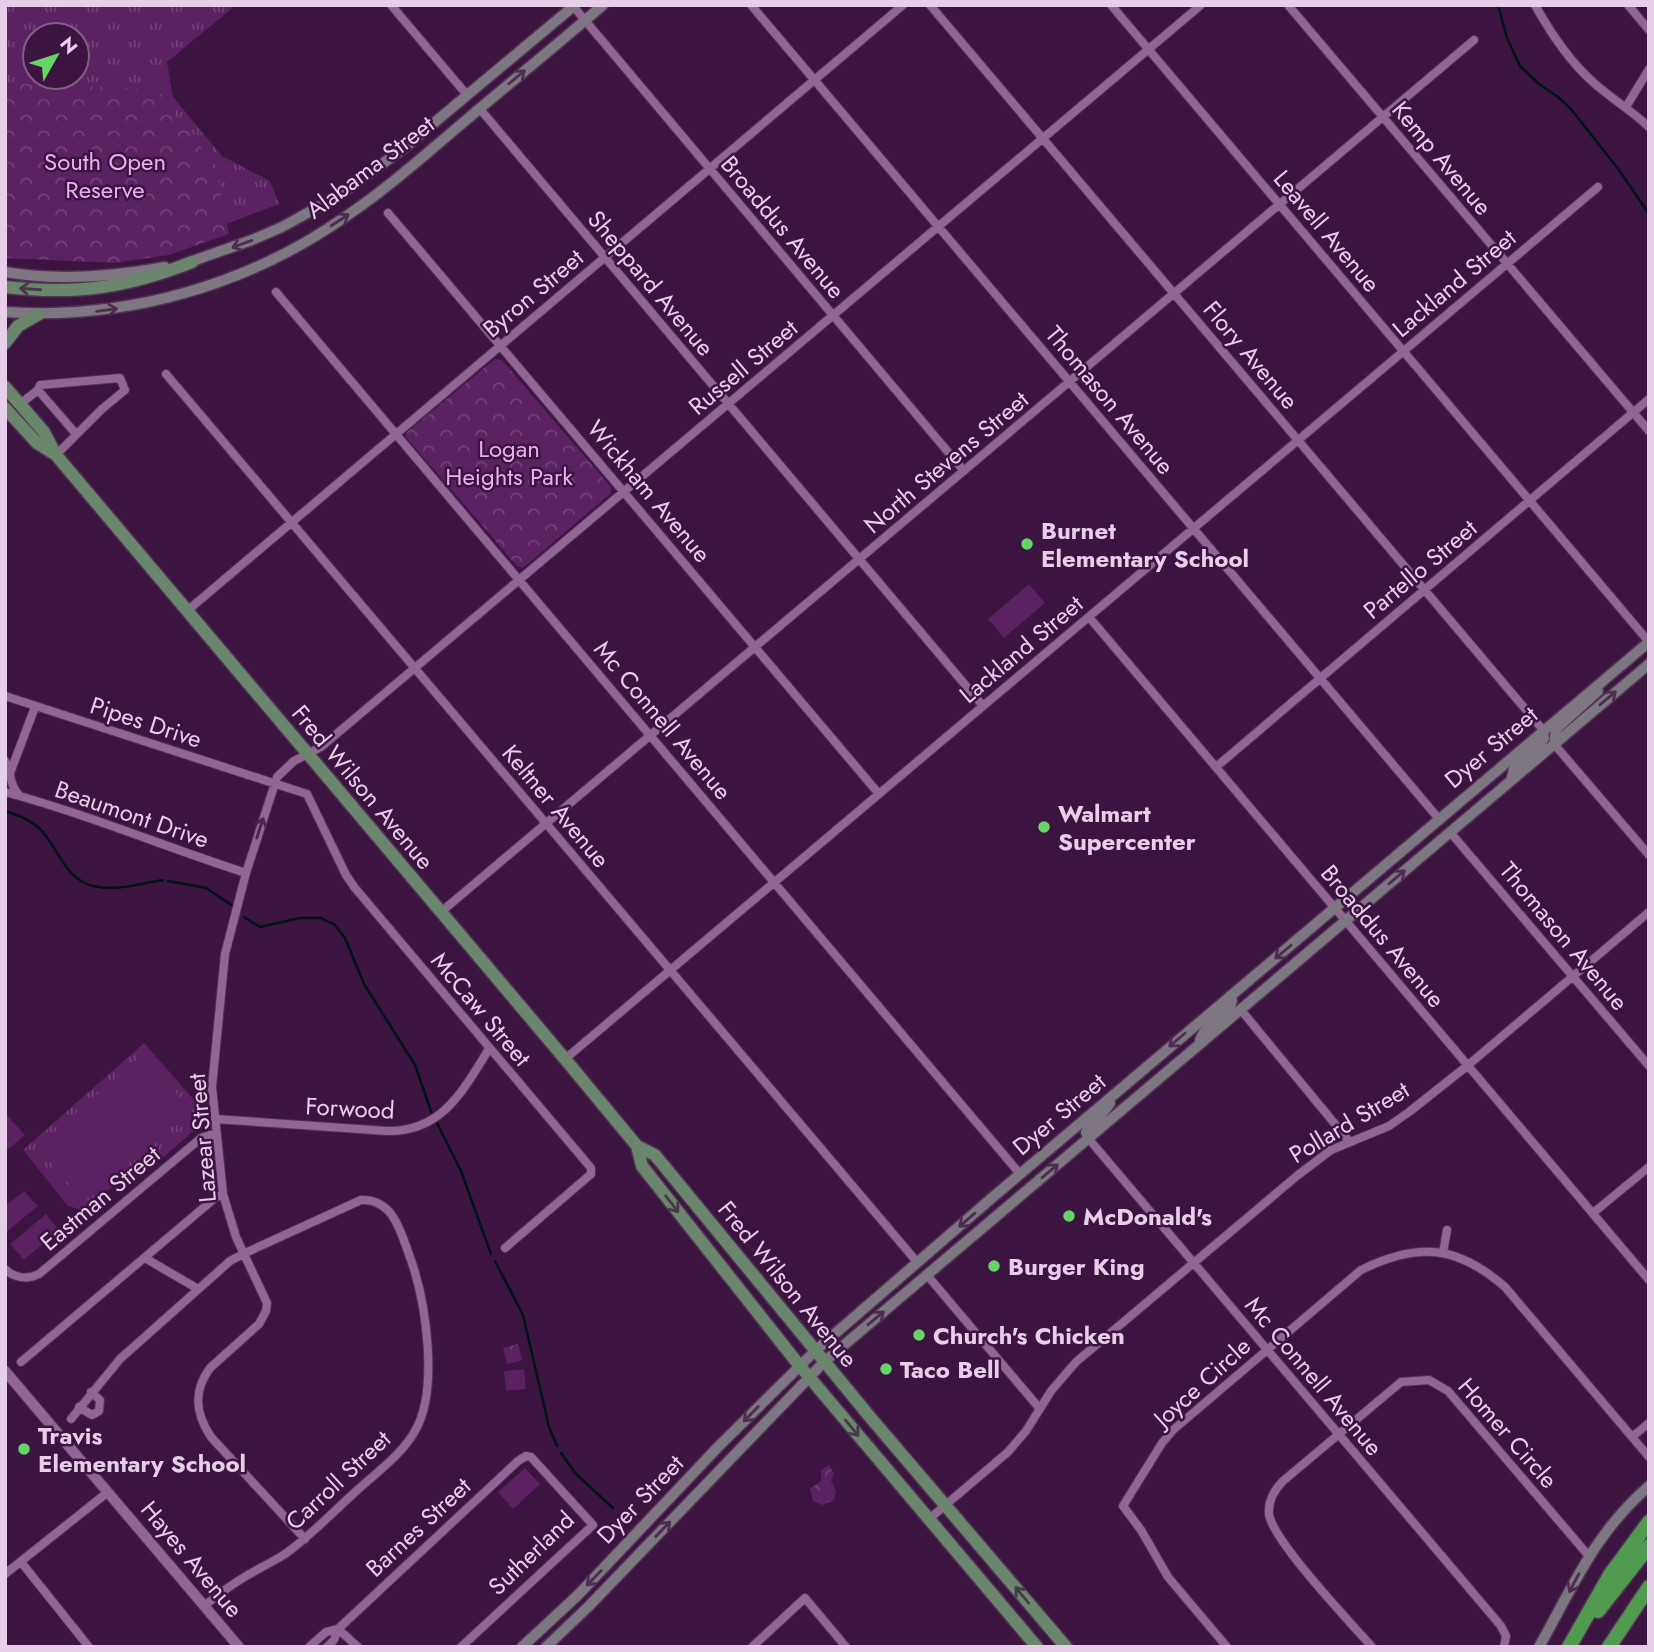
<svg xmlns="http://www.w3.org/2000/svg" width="1654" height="1652" font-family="Jost,sans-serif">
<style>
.grass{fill:url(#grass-tufts);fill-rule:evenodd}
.park{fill:url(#park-crowns)}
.pitch{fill:#5b2162}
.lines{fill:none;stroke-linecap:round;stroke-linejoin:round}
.stream{stroke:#001316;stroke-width:2.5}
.minor-casing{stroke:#513254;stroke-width:10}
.tertiary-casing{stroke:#513254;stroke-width:12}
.secondary-casing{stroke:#513254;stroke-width:13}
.primary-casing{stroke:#513254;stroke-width:15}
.motorway-casing{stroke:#513254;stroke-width:17}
.minor{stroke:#916695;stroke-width:8}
.tertiary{stroke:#916695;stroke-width:10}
.secondary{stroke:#7e7680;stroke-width:10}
.primary{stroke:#6a866c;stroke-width:12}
.motorway{stroke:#509b50;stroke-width:14}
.oneway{stroke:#4c2d4f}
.oneway2{stroke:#49374c}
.oneway3{stroke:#4c2550}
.poi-dot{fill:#66d467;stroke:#3b153f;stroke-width:2.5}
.labels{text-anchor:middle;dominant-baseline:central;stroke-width:5;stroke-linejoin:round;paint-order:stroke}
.street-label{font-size:24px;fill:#e7cfe9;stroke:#3b153f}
.park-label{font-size:24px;fill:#eeadf3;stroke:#3b153f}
.poi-label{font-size:24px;font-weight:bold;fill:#e7cfe9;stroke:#3b153f;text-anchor:start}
</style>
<defs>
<pattern id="grass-tufts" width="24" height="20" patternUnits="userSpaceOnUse" patternTransform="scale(1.75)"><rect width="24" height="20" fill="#5b2162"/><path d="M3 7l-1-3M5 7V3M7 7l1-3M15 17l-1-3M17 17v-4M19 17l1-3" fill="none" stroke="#734078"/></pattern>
<pattern id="park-crowns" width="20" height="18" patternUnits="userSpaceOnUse" patternTransform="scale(1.75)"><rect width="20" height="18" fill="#5b2162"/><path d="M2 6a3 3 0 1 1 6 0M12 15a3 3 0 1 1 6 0" fill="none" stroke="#734078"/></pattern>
</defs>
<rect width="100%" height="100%" fill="#3b153f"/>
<path class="grass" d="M5,5H236L167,62L173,97L222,156L270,181L279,204L174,244L5,247ZM35,35H77V77H35Z
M144,1043L202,1109L198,1127L157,1163L148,1154L86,1211L68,1206L23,1150Z"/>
<path class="park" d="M5,83L154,89L215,164L229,234L169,255L114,263L5,258Z
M495,359L502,360L611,487V493L523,568L517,566L406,437L407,432Z
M518,1344L522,1360L507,1364L503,1348Z
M829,1465L834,1474L831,1481L836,1491L834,1500L822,1505L813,1501L810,1489L821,1481V1470Z"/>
<path class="pitch" d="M1029,584L1045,603L1004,638L988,619Z
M143,1054L189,1108L84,1201L37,1147Z
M5,1113L25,1135L5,1152Z
M24,1191L38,1206L5,1233V1206Z
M46,1214L59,1230L24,1260L10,1244Z
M524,1369L526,1389L506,1391L504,1371Z
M525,1468L540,1484L513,1509L498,1492Z"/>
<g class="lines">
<path class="stream" d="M1498,5L1507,38L1520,66L1539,84L1558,97L1571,109L1619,170L1649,214
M5,811C17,815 29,819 39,828C58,846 64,879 93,886C115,892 142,883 163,880
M168,881L206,888L233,906
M244,917L260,927L300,918H321L335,925L345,938L364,984L415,1065L432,1114
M436,1121L461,1171L491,1254
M495,1261L523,1315L549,1427L557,1446
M561,1453L576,1474L613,1508"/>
<defs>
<path id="minor" d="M391,5L467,95
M751,5L1439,819
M930,5L1543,730
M1111,5L1649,642
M1288,5L1649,431
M1535,5C1551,34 1569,61 1594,83C1612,99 1632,111 1649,127
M1628,5L1649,30
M573,6L964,471
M1626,107L1649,69
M480,109L983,706
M388,213L879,794
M276,292L1020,1174
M166,374L917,1262
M20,404L38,390
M56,455L102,409L125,390L120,378L40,385L38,390L76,434
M187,611L903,5
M1089,617L1649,1280
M5,696L307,794L346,875L355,888L591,1168V1174L505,1248
M1554,744L1649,855
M5,761C13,775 8,784 20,796
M1216,767L1649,399
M10,773L35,707
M5,792C87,814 165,847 246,873
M1450,832L1649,1066
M441,912L1474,40
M1241,1010L1349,1141
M565,1059L1598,187
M215,1119L387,1131C443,1132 463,1090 489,1049
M1088,1138L1501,1626L1506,1636L1504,1647
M1593,1213L1649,1167
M1443,1253L1447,1230
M145,1258L198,1289
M5,1269C14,1278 27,1280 39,1274L201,1138L216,1133
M927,1275L1040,1409
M21,1362L215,1198L223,1194
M79,1407L92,1415L99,1411L100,1400L91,1392
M71,1419L120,1359L230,1261L243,1254L361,1200C395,1199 401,1234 411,1260C426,1303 439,1390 415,1431C401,1456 373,1475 352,1495C330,1515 309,1537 285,1554C271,1563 257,1569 243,1578C229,1586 217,1596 204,1606
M1632,1437L1649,1423
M929,1519L1008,1452L1026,1431L1051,1391L1076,1362L1298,1175L1331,1150L1389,1126L1409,1112L1467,1066L1649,912
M305,1539L211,1437C195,1413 193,1391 210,1368L259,1324L266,1311L267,1303L236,1237L223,1194L212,1087L225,954L246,873L277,777L294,761L321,747L1201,5
M21,1562L89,1647
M5,1574L108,1492
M309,1647L326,1632L338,1629L334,1640L327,1647
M358,1647L338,1629L518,1461L526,1456L531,1457L593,1525L461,1647
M752,1647L805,1598L846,1647
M1227,1647L1168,1577L1141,1530L1123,1506L1162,1443L1173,1430L1361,1270C1418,1242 1457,1245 1505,1287L1649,1457
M1372,1647C1351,1623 1272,1540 1269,1514C1268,1500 1274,1490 1283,1481L1401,1382L1429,1380L1448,1391L1588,1555"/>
<path id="tertiary" d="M5,1371L239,1647"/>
<path id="secondary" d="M184,264L252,240L282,227L338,196L404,148L575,5
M5,272C58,281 112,277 165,267
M5,312C126,320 246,286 345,217C388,188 426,154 465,121C511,82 558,44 603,5
M1554,744L1556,729L1598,691
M1512,777L1514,769L1541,743L1544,738L1543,730
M1200,1040L1204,1032L1230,1007L1232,1001L1230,996
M1088,1138L1086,1132C1092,1120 1104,1115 1110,1103
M522,1647L578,1595L718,1447L815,1351L993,1197L1649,642
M546,1647L588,1607L824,1362L1649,664
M1539,1647C1574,1585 1594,1534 1649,1486"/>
<path id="primary" d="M5,287C75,295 127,288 192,262
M5,343L18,326L39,314
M5,387L44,432L56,455L565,1059L637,1146L642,1166L799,1365L1037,1647
M5,408L37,443L56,455
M637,1146L655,1155L870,1417L1066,1647"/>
<path id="motorway" d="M1598,1611L1649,1546
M1569,1647L1610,1575L1649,1522
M1609,1647L1649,1587"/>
</defs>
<use href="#minor" class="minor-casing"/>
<use href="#tertiary" class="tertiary-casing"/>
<use href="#secondary" class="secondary-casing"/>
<use href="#primary" class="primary-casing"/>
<use href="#motorway" class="motorway-casing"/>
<use href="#minor" class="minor"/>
<use href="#tertiary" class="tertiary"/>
<use href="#secondary" class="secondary"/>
<use href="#primary" class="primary"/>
<use href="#motorway" class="motorway"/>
</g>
<defs><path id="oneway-shaft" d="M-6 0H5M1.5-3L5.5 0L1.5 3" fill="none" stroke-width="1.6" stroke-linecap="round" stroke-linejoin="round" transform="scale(1.75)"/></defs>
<g class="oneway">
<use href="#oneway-shaft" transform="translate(517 77) rotate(-40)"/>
<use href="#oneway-shaft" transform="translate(340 220) rotate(-33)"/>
<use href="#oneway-shaft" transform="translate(242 244) rotate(160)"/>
<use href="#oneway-shaft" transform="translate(107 310) rotate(-8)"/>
<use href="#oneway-shaft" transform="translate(1608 698) rotate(-40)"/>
<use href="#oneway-shaft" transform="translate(1397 877) rotate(-40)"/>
<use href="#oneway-shaft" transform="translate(1283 952) rotate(140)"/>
<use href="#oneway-shaft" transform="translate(1177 1040) rotate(140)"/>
<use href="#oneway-shaft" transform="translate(1050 1171) rotate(-40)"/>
<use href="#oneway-shaft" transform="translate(967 1220) rotate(139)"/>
<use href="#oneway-shaft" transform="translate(876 1318) rotate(-40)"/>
<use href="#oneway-shaft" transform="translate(751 1414) rotate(134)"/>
<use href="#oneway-shaft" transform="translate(663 1529) rotate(-46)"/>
<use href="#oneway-shaft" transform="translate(594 1578) rotate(134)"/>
<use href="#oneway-shaft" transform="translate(1574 1583) rotate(118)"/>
</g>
<g class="oneway2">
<use href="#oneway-shaft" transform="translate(30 289) rotate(-176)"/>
<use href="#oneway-shaft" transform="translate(672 1204) rotate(52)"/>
<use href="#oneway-shaft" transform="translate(852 1428) rotate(50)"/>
<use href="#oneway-shaft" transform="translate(1022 1595) rotate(-130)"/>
</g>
<use class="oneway3" href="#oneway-shaft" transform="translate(260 828) rotate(-72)"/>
<g class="poi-dot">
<circle cx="1027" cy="544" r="7"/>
<circle cx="1044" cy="827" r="7"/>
<circle cx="1069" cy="1216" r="7"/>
<circle cx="994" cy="1266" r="7"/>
<circle cx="919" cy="1335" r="7"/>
<circle cx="886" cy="1369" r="7"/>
<circle cx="24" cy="1449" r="7"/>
</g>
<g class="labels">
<g class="street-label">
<text transform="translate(1442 158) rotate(50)">Kemp Avenue</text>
<text transform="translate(370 167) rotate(-37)">Alabama Street</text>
<text transform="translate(783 227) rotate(50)">Broaddus Avenue</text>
<text transform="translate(1327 231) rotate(50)">Leavell Avenue</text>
<text transform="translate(651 283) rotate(50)">Sheppard Avenue</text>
<text transform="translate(1454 283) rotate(-40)">Lackland Street</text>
<text transform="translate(533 293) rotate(-40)">Byron Street</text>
<text transform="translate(1251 355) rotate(50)">Flory Avenue</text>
<text transform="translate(743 367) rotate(-40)">Russell Street</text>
<text transform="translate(1110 400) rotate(50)">Thomason Avenue</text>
<text transform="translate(946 462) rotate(-40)">North Stevens Street</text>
<text transform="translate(649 491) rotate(50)">Wickham Avenue</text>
<text transform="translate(1420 569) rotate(-40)">Partello Street</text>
<text transform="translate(1021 649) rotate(-40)">Lackland Street</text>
<text transform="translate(663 720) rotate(50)">Mc Connell Avenue</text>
<text transform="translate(146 722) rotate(18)">Pipes Drive</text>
<text transform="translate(1491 747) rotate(-40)">Dyer Street</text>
<text transform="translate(363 787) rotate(50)">Fred Wilson Avenue</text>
<text transform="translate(556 806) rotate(50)">Keltner Avenue</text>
<text transform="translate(132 814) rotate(19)">Beaumont Drive</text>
<text transform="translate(1383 936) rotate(50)">Broaddus Avenue</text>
<text transform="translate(1564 936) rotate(50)">Thomason Avenue</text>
<text transform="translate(481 1009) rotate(50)">McCaw Street</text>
<text transform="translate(350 1108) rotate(3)">Forwood</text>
<text transform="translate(1059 1114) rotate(-40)">Dyer Street</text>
<text transform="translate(1349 1122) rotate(-31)">Pollard Street</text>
<text transform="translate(202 1138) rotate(-95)">Lazear Street</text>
<text transform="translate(100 1198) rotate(-40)">Eastman Street</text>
<text transform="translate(788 1284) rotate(51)">Fred Wilson Avenue</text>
<text transform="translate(1314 1376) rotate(50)">Mc Connell Avenue</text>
<text transform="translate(1202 1382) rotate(-42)">Joyce Circle</text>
<text transform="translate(1508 1433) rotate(49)">Homer Circle</text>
<text transform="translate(338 1480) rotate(-43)">Carroll Street</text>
<text transform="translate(640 1499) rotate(-46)">Dyer Street</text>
<text transform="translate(418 1527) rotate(-43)">Barnes Street</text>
<text transform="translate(531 1553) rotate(-44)">Sutherland</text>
<text transform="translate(192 1559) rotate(50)">Hayes Avenue</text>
</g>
<g class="park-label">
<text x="105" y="161">South Open<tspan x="105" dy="28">Reserve</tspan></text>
<text x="509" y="448">Logan<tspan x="509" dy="28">Heights Park</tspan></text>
</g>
<g class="poi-label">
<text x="1041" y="530">Burnet<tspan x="1041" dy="28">Elementary School</tspan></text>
<text x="1058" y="813">Walmart<tspan x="1058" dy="28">Supercenter</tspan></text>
<text x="1083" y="1216">McDonald's</text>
<text x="1008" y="1266">Burger King</text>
<text x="933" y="1335">Church's Chicken</text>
<text x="900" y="1369">Taco Bell</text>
<text x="38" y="1435">Travis<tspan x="38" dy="28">Elementary School</tspan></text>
</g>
</g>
<rect width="1654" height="1652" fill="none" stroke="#e7cfe9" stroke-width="14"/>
<g transform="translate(56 56) rotate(51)"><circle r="33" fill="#3b153f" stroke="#805f83" stroke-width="2"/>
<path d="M0-5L12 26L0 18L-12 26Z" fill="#66d467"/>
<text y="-10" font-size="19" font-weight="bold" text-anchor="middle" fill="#e7cfe9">N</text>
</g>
</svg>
